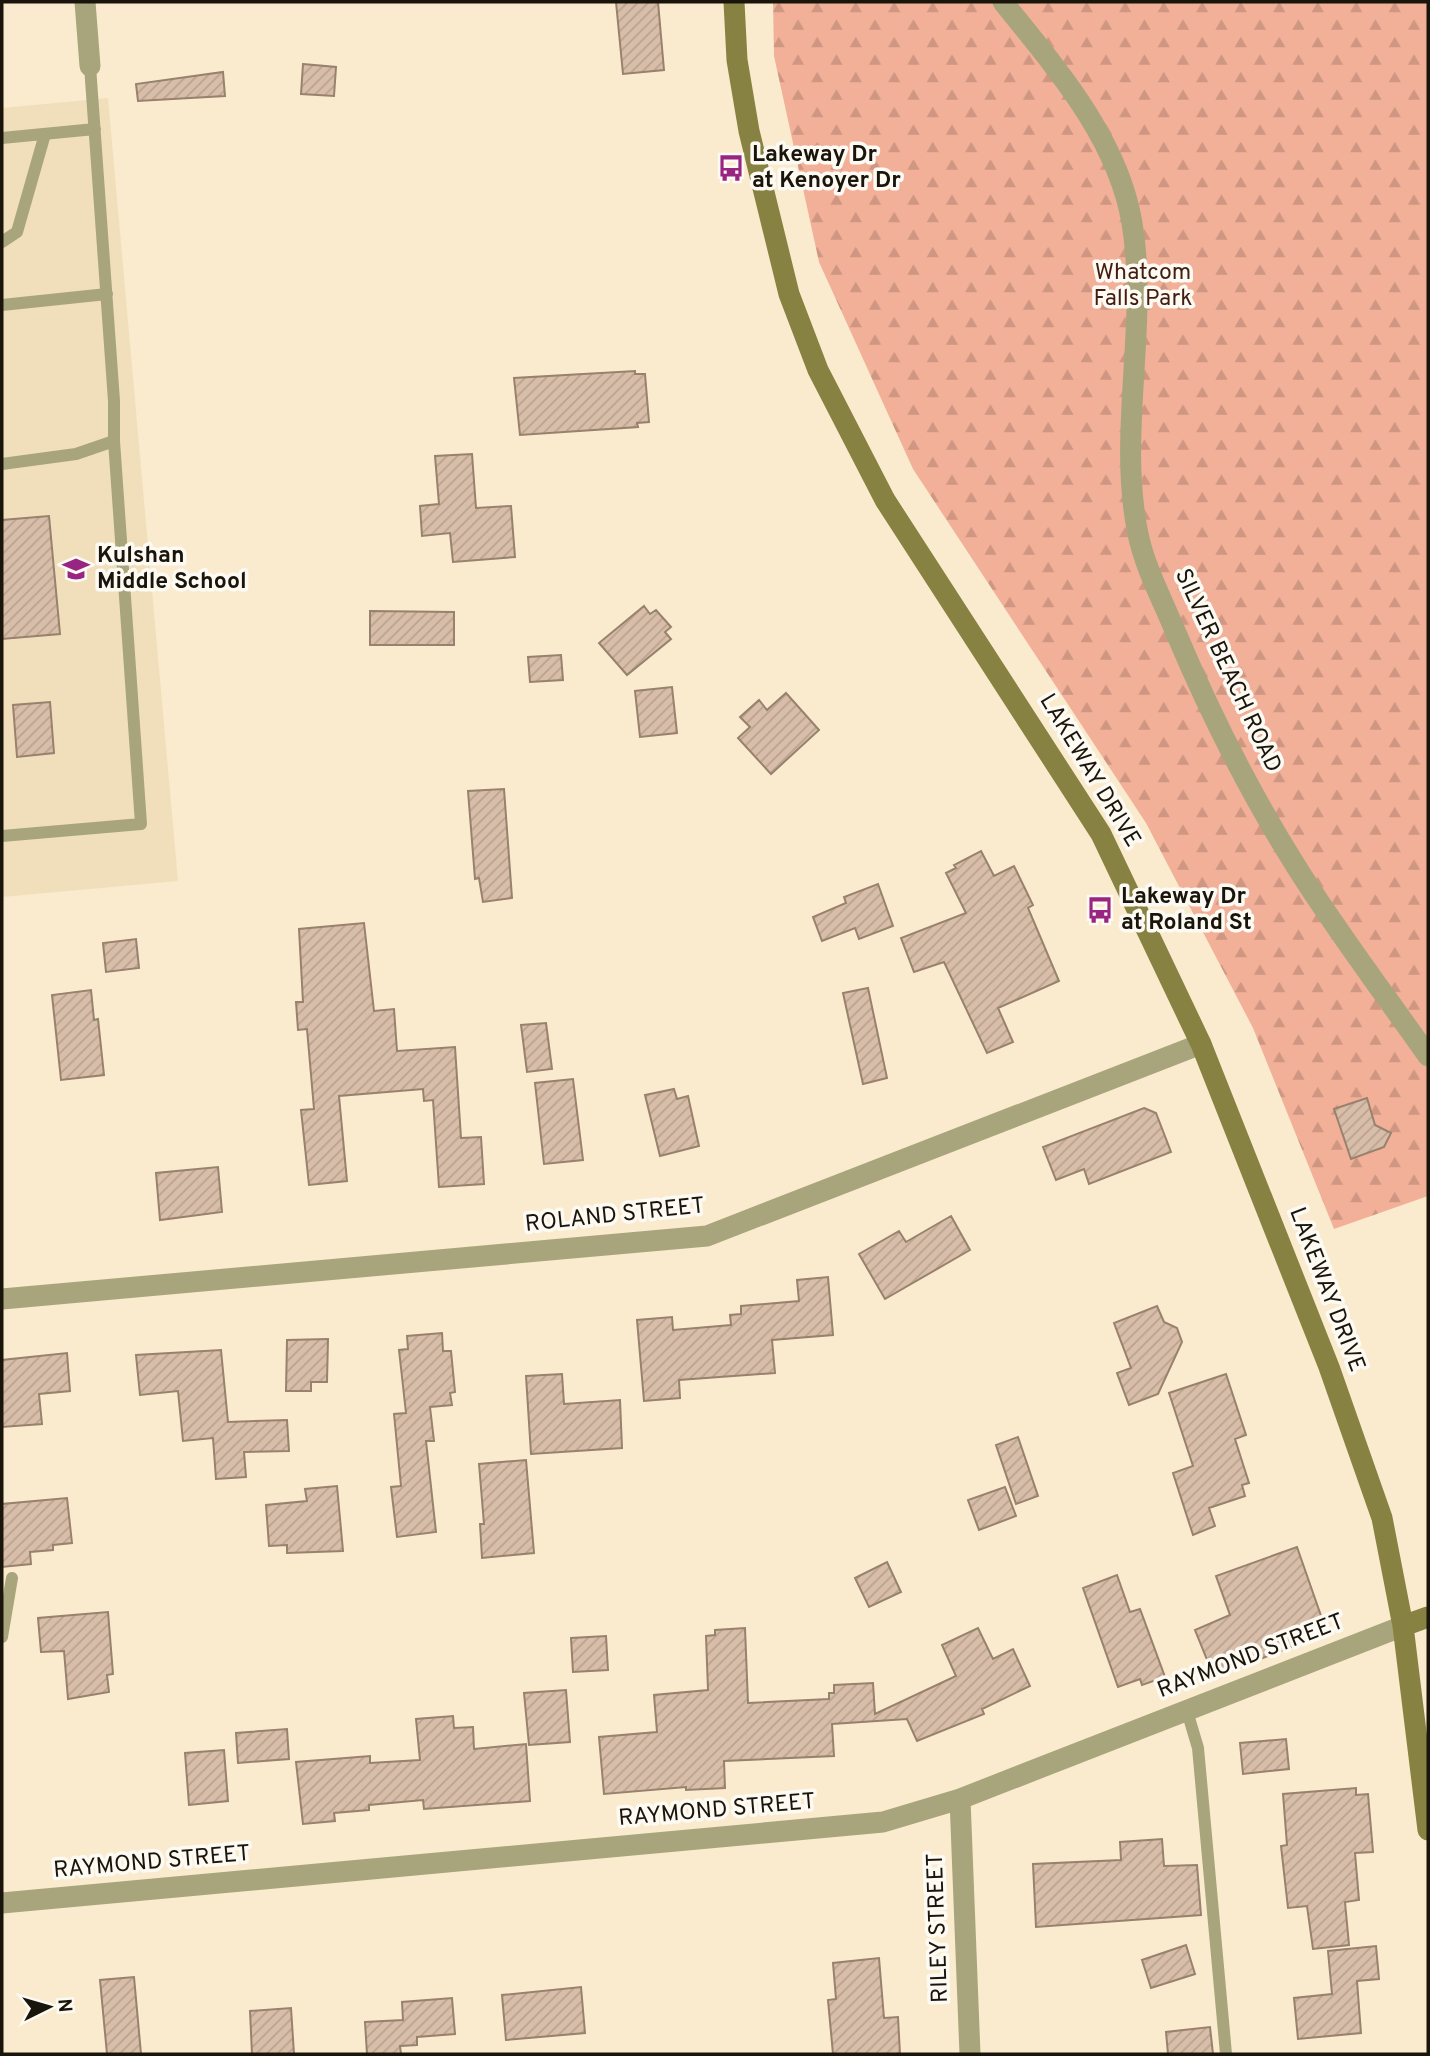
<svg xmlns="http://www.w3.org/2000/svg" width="1430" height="2056" font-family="Overpass,sans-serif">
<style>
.built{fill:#f1dfbb}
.forest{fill:url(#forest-firs)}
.building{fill:url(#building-hatch);stroke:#98816d;stroke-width:2}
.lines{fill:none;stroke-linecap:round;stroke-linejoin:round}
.service{stroke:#a8a57c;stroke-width:12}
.minor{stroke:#a8a57c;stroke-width:21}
.secondary{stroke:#878241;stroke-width:21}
.labels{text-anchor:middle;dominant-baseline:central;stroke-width:7;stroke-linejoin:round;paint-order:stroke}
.poi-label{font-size:23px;font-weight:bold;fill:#1a150b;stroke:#fdfaf4;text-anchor:start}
.park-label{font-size:23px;fill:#431d0f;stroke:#fdfaf4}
.street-label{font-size:23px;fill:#1a150b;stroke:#fdfaf4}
</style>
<defs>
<pattern id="forest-firs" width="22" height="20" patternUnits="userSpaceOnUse" patternTransform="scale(1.75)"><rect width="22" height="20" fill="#f2b098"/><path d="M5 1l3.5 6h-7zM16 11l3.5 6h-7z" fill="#cf9682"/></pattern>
<pattern id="building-hatch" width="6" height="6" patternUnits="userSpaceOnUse" patternTransform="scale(1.75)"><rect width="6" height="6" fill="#d8bea9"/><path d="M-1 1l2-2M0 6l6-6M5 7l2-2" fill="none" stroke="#b9a290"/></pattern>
</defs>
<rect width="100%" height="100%" fill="#faebce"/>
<path class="built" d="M108,98L178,881L2,897V108Z"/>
<path class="forest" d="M773,2H1428V1196L1334,1229L1253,1028L1146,823L913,469L819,262L774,56Z"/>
<path class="building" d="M616,2H658L664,70L623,74Z
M303,64L336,67L334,96L301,94Z
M223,72L225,96L138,101L136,84Z
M635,371V374H645L649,422L637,423L638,427L520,435L514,378Z
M472,454L476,508L511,506L515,557L453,562L450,533L422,536L420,506L439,504L435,456Z
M49,516L60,634L2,639V520Z
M644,606L650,614L656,610L671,627L665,632L671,639L627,675L599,643Z
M370,611L454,612V645H370Z
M561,655L563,680L530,682L528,657Z
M672,687L677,733L640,737L635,691Z
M786,693L819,730L771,774L738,738L750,727L740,717L759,700L767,710Z
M50,702L54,753L17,757L13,705Z
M504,789L512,898L483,902L479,878L475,879L468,791Z
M981,851L994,876L1014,866L1033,905L1028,908L1059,981L998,1008L1013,1042L987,1053L944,962L914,972L901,938L966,913L946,873L956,868L954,865Z
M878,884L893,926L859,939L855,928L822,941L813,917L846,903L844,897Z
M364,923L374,1011L394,1009L397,1051L455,1047L461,1138L481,1137L484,1184L439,1187L433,1100L424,1101L423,1089L339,1096L347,1181L309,1185L301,1110L314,1109L307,1029L298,1030L296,1002H303L299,929Z
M136,939L139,968L106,972L103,943Z
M868,988L887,1078L863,1084L843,993Z
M91,990L94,1020L98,1019L104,1075L61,1080L52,995Z
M546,1023L552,1069L527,1072L521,1025Z
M573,1079L583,1160L544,1164L535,1083Z
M674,1089L677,1099L688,1096L699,1146L660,1156L645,1095Z
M1367,1098L1375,1125L1391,1133L1384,1147L1351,1159L1334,1109Z
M1144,1108L1156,1113L1171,1152L1089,1184L1084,1169L1056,1180L1043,1147Z
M218,1167L222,1212L160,1220L156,1173Z
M951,1216L970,1250L885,1299L859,1254L899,1231L906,1242Z
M828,1277L833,1335L772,1340L775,1373L679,1380L680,1398L644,1401L637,1320L672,1317L673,1330L731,1325L730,1315L741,1314V1306L799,1301L797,1280Z
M1157,1306L1164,1322L1177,1328L1182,1342L1158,1394L1129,1405L1117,1373L1131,1368L1114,1323Z
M442,1333L443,1351H451L455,1392L450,1393L452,1405L430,1407L434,1441H426L436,1532L397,1537L391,1487L401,1486L394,1414L406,1413L399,1350L408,1349L407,1336Z
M328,1339L327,1382H311V1391H286L287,1340Z
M221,1350L228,1422L287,1420L289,1451L244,1452L246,1477L216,1479L213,1438L183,1441L178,1391L140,1395L136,1355Z
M67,1353L70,1391L39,1394L42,1424L2,1427V1360Z
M562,1374L564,1404L620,1400L622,1448L531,1454L526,1376Z
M1226,1374L1246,1435L1235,1439L1249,1483L1242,1485L1245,1496L1209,1508L1215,1526L1193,1535L1173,1473L1193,1466L1169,1393Z
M1018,1437L1038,1496L1016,1504L996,1445Z
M526,1460L534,1553L482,1558L480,1524H484L479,1464Z
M337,1486L343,1551L287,1553V1545L269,1546L266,1505L307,1501L305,1489Z
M1005,1487L1016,1516L979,1530L968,1500Z
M67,1498L72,1543L53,1545V1550L30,1552L31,1564L2,1567V1504Z
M1297,1547L1327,1633L1214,1677L1195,1630L1230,1615L1216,1576Z
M887,1562L901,1592L869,1607L855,1578Z
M1117,1575L1130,1612L1140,1609L1165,1677L1142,1685L1140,1679L1118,1687L1083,1588Z
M108,1612L113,1674L107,1675L109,1692L68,1699L64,1651L41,1652L38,1618Z
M745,1628L748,1703L829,1699V1693H834V1685L873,1683L875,1714L956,1676L942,1645L978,1628L993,1659L1013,1649L1030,1686L982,1709L984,1714L917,1741L907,1719L832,1724L834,1756L724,1761L725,1788L686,1790V1787L604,1794L599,1737L657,1732L654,1695L708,1690L706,1636L715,1635V1630Z
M606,1636L608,1670L573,1672L571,1638Z
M566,1690L570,1742L529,1745L524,1693Z
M453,1716L454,1728L473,1727L474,1749L526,1744L530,1801L424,1809L423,1800L369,1805V1810L334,1813L335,1821L303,1824L296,1762L370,1756V1763L420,1760L416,1719Z
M287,1729L289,1759L238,1763L236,1733Z
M1286,1739L1289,1769L1243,1774L1240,1743Z
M224,1750L228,1801L189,1805L185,1753Z
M1356,1788V1795L1368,1794L1373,1852L1355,1853L1359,1900L1345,1902L1349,1945L1313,1949L1307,1906L1288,1908L1281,1846L1287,1845L1283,1794Z
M1162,1839L1164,1866L1197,1865L1201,1915L1036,1927L1033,1864L1121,1860L1120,1842Z
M1186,1945L1195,1974L1151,1988L1142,1960Z
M1376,1946L1379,1979L1357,1981L1361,2033L1298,2039L1294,1998L1332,1994L1328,1951Z
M879,1958L884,2018L898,2017L900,2054H833L828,2000L836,1999L833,1963Z
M134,1977L141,2054H107L100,1980Z
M581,1987L585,2033L506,2040L502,1995Z
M452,1998L455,2034L417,2037V2045L400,2046L401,2054H367L365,2022L403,2020L402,2002Z
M291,2008L294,2054H252L250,2011Z
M1210,2027L1213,2054H1168L1166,2032Z"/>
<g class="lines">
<path class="service" d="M2,138L95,129
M2,242L17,232L45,134
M2,305L107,294
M2,464L76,454L114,441V401L90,66
M2,836L141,824L114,441
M2,1637L12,1578
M1187,1711L1198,1748L1226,2054"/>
<path class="minor" d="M85,2L90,66
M1003,2C1055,67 1118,138 1132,223C1149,324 1117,432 1138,534C1145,568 1163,601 1176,633C1209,711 1249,791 1294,863C1335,929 1383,992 1428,1056
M2,1299L707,1236L1201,1044
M960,1799L970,2054
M2,1903L883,1822L960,1799L1403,1626"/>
<path class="secondary" d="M734,2L737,60L749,131L789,294L818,370L885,500L1101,834L1201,1044L1329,1367L1382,1518L1403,1626L1428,1830
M1403,1626L1428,1617"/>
</g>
<defs>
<symbol id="bus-bare" viewBox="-9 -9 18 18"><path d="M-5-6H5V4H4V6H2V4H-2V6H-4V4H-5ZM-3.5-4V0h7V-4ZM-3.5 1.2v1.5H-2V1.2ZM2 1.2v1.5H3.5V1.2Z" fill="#992582" stroke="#fdfaf4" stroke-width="2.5" paint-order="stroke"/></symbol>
<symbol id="school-bare" viewBox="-9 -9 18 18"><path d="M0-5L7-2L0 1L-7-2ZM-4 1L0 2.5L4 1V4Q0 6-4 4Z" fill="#992582" stroke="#fdfaf4" stroke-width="2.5" paint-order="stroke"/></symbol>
</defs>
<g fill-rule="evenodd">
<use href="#bus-bare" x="712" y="149" width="38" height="38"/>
<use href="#school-bare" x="57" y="550" width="38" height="38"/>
<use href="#bus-bare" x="1081" y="891" width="38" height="38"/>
</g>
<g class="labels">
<g class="poi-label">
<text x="752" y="155">Lakeway Dr<tspan x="752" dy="26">at Kenoyer Dr</tspan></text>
<text x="97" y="556">Kulshan<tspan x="97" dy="26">Middle School</tspan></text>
<text x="1121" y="897">Lakeway Dr<tspan x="1121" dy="26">at Roland St</tspan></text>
</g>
<g class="park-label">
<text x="1143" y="273">Whatcom<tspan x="1143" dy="26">Falls Park</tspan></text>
</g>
<g class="street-label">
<text transform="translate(1227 671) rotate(65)">SILVER BEACH ROAD</text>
<text transform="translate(1089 771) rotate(59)">LAKEWAY DRIVE</text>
<text transform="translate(615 1216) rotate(-6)">ROLAND STREET</text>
<text transform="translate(1326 1290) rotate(69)">LAKEWAY DRIVE</text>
<text transform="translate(1251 1657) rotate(-21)">RAYMOND STREET</text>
<text transform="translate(717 1811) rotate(-5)">RAYMOND STREET</text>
<text transform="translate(152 1863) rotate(-5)">RAYMOND STREET</text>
<text transform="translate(939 1928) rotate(-92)">RILEY STREET</text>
</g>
</g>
<rect width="1430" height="2056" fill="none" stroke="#1a150b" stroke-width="7"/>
<g transform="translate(49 2007) rotate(85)" stroke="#fdfaf4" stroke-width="5" paint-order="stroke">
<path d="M0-5L12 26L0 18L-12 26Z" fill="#1a150b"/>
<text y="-10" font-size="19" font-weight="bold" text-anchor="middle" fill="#1a150b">N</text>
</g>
</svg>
